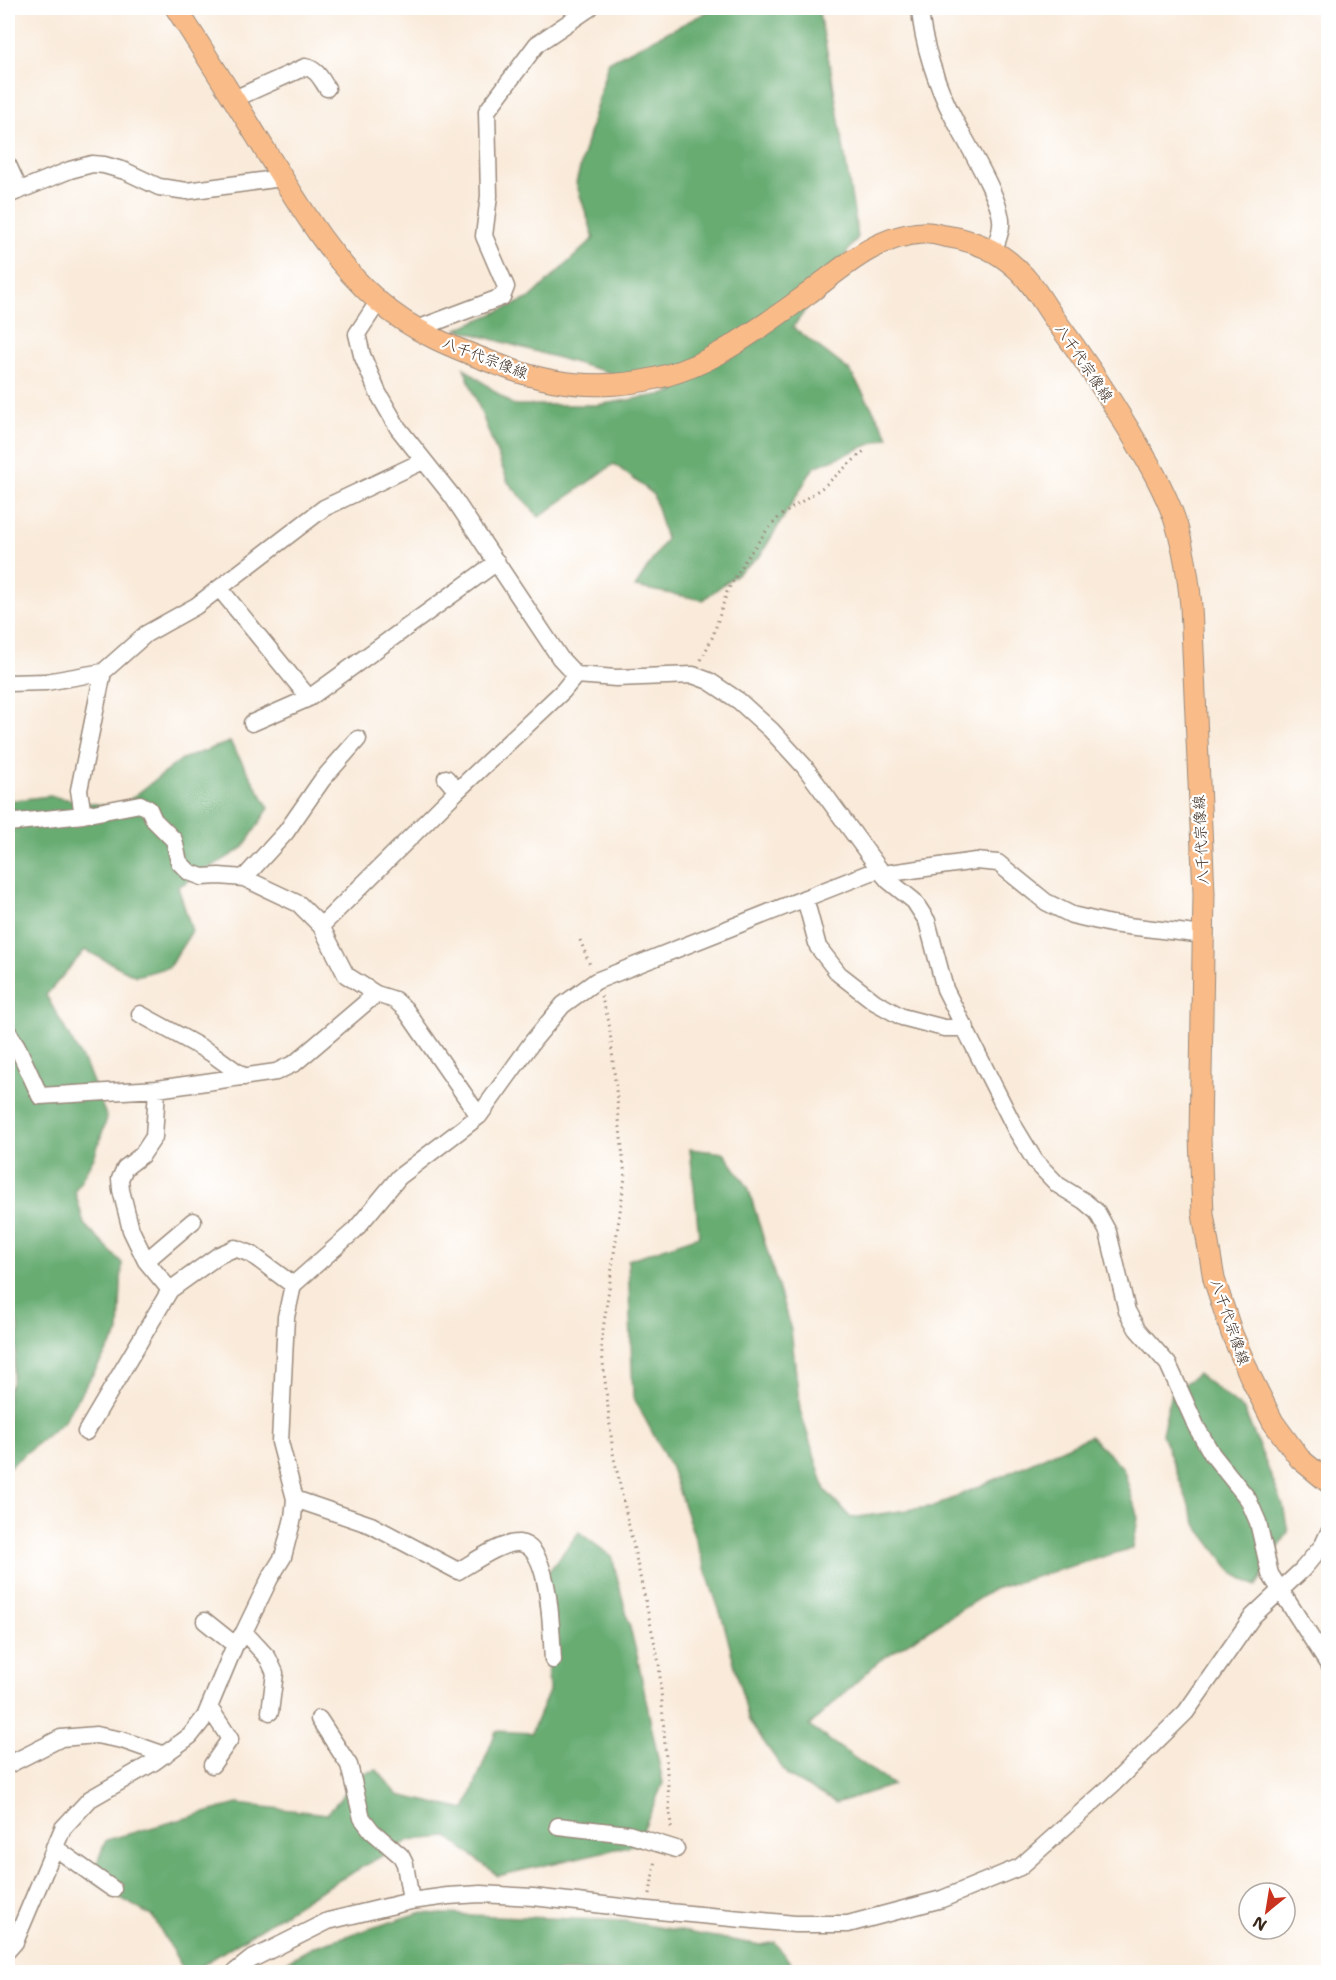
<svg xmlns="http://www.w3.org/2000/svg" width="1336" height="1980" font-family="'Shantell Sans','Klee One',sans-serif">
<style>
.forest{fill:#67ac72;stroke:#516b48;stroke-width:1.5}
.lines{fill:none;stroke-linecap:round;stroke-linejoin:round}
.minor-casing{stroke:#9a8a7c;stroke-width:19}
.major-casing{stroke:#9a8a7c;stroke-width:23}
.path{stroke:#9a8a7c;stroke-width:3;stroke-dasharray:1.5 4.5;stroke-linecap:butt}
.minor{stroke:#fff;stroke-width:16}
.major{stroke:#f9bc89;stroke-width:21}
.labels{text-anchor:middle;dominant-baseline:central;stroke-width:4.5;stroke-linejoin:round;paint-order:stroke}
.street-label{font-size:15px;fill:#3b2a1e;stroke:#fff}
</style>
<rect width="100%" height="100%" fill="#fff"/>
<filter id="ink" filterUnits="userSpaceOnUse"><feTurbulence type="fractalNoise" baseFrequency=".0167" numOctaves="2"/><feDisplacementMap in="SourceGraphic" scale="12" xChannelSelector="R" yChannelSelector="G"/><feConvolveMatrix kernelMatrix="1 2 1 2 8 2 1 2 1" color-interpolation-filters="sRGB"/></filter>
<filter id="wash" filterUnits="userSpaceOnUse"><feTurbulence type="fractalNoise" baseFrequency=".008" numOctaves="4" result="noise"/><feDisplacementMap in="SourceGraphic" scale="24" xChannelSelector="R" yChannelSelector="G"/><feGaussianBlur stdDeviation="1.35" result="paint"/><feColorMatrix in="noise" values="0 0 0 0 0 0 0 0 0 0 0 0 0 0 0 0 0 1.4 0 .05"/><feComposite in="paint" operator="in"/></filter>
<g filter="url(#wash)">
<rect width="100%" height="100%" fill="#f9ead9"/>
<path class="forest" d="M715,8H818L831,71L858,237L793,327L850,371L889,437L814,467L760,556L703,600L635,587L666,539L653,494L614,464L539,517L508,482L464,368L513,405H597L677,392L457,329L530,298L594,238L576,183L608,62Z
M230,742L269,808L243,848L178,887L192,931L169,967L136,976L85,950L46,995L88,1070L107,1118L95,1155L75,1191L84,1224L122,1263L119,1332L63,1422L8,1468V1392L12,1382L19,1329L8,1292V801L49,796L119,808L182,759Z
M690,1149L724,1153L748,1187L791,1330L800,1410L825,1490L851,1518L936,1506L1090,1436L1123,1468L1138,1518L1133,1548L994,1589L880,1660L809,1726L893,1785L836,1803L788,1776L749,1721L724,1624L671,1468L633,1396L628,1260L699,1236Z
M1198,1374L1244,1410L1283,1505L1288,1532L1256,1586L1234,1574L1197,1526L1162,1434L1171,1393Z
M579,1532L612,1557L637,1655L663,1783L637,1844L498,1876L448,1837L410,1840L311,1896L192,1972H185L153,1917L90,1880L106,1840L237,1804L327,1814L361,1774L377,1770L398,1795L465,1810L496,1731L531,1733L549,1691L543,1579Z
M419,1913L624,1921L760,1945L775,1942L797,1972H267L315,1946Z"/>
</g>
<g filter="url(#ink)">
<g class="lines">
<defs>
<path id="minor" d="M920,8C922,42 937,86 953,117C964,139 1004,203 1001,225C1001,233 996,243 994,251
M234,99L305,67C317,69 321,79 327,88
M8,165L19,189
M8,195L70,170L92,164L104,165L125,171L159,187L187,191L282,178
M378,302L357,334L362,355L378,393L398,428L452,496L560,658L576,675L616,678L693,675L709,681L739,701L771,730L804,766L883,874L889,881L914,901L927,921L945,989L1015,1128L1035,1161L1058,1185L1084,1201L1097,1212L1108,1232L1127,1311L1137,1329L1168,1364L1197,1428L1212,1454L1248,1499L1258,1522L1270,1574L1328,1664
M417,329L502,297L506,287L484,236L489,196L487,111L537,44L590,8
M220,589L309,698
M8,683L46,682L103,672L146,634L196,606L324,508L423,461
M252,723L309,698L497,562
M446,778L457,791
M83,815L79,790L103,672
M8,823L83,815L140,804L149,809L154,820L174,840L179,862L189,872L202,877L219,876L244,878L299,904L321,926L346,975L376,994L395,1000L405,1009L479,1116
M883,874L976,861L998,863L1046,902L1072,915L1111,924L1204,935
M244,878L286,832L322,780L358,739
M805,898L818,947L839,974L875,1002L902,1017L944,1028H966
M321,926L457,791L563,691L576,675
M140,1014L211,1053L244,1077
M8,1032L17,1046L40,1096L157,1089L276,1072L295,1063L376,994
M157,1089L154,1137L142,1155L125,1168L120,1179L121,1190L131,1230L146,1261L170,1290
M146,1261L193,1221
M86,1432L170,1290L219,1255L235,1248L251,1254L293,1285
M295,1499L371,1525L458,1571C474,1562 501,1542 519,1543C552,1546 551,1636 553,1660
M205,1621L235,1645
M244,1632L268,1658L275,1673L270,1712
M209,1707L230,1739L212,1765
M319,1719L349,1765L362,1818L372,1831L401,1856L405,1864L411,1901
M8,1765L61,1738L96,1735L122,1740L165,1755
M558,1826L628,1834L676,1849
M54,1847L113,1889
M8,1950L15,1942L63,1828L90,1799L154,1762L190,1736L205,1717L235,1645L244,1632L270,1578L283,1557L293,1518L295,1499L280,1442L286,1317L293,1285L355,1230L399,1177L479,1116L533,1041L563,1005L596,981L879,869
M235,1972L250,1960L328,1921L411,1901L448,1896L481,1894L533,1897L648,1910L795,1924H848L942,1899L1020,1867L1112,1785L1186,1712L1253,1616L1302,1570L1323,1545L1328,1534"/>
<path id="major" d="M176,8C206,55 236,102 265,150C298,203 330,259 378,301C414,334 462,351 507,368C577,394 653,390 718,354C750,336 780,314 809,293C843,267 878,235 923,233C930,232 938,235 945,236C973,240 996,249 1016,268C1033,283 1043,303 1056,321C1082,356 1106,392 1129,430C1144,455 1159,480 1170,507C1183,538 1188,573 1191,606L1204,893L1200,1137L1203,1214L1214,1279L1232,1334L1251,1378L1273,1422L1300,1459L1328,1482"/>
</defs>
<use href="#minor" class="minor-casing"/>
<use href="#major" class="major-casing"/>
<path class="path" d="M701,660L713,636L727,592L743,563L767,530L779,517L823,487L864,451
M580,940L590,965
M601,996L609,1022L625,1177L601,1344L613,1453L659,1663L671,1827L670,1831
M650,1894L655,1859"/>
<use href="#minor" class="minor"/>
<use href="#major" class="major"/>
</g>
</g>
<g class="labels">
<g class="street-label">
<text transform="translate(485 358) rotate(21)">八千代宗像線</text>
<text transform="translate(1084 363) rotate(56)">八千代宗像線</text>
<text transform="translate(1201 840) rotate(-93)">八千代宗像線</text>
<text transform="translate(1230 1322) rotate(71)">八千代宗像線</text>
</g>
</g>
<rect width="1336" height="1980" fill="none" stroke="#fff" stroke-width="30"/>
<g transform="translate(1267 1911) rotate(210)"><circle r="28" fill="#ffffff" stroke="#b1aaa5" stroke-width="1.5"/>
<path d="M0-4.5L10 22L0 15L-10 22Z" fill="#c8321e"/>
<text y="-9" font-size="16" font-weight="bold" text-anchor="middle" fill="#3b2a1e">N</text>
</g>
</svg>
